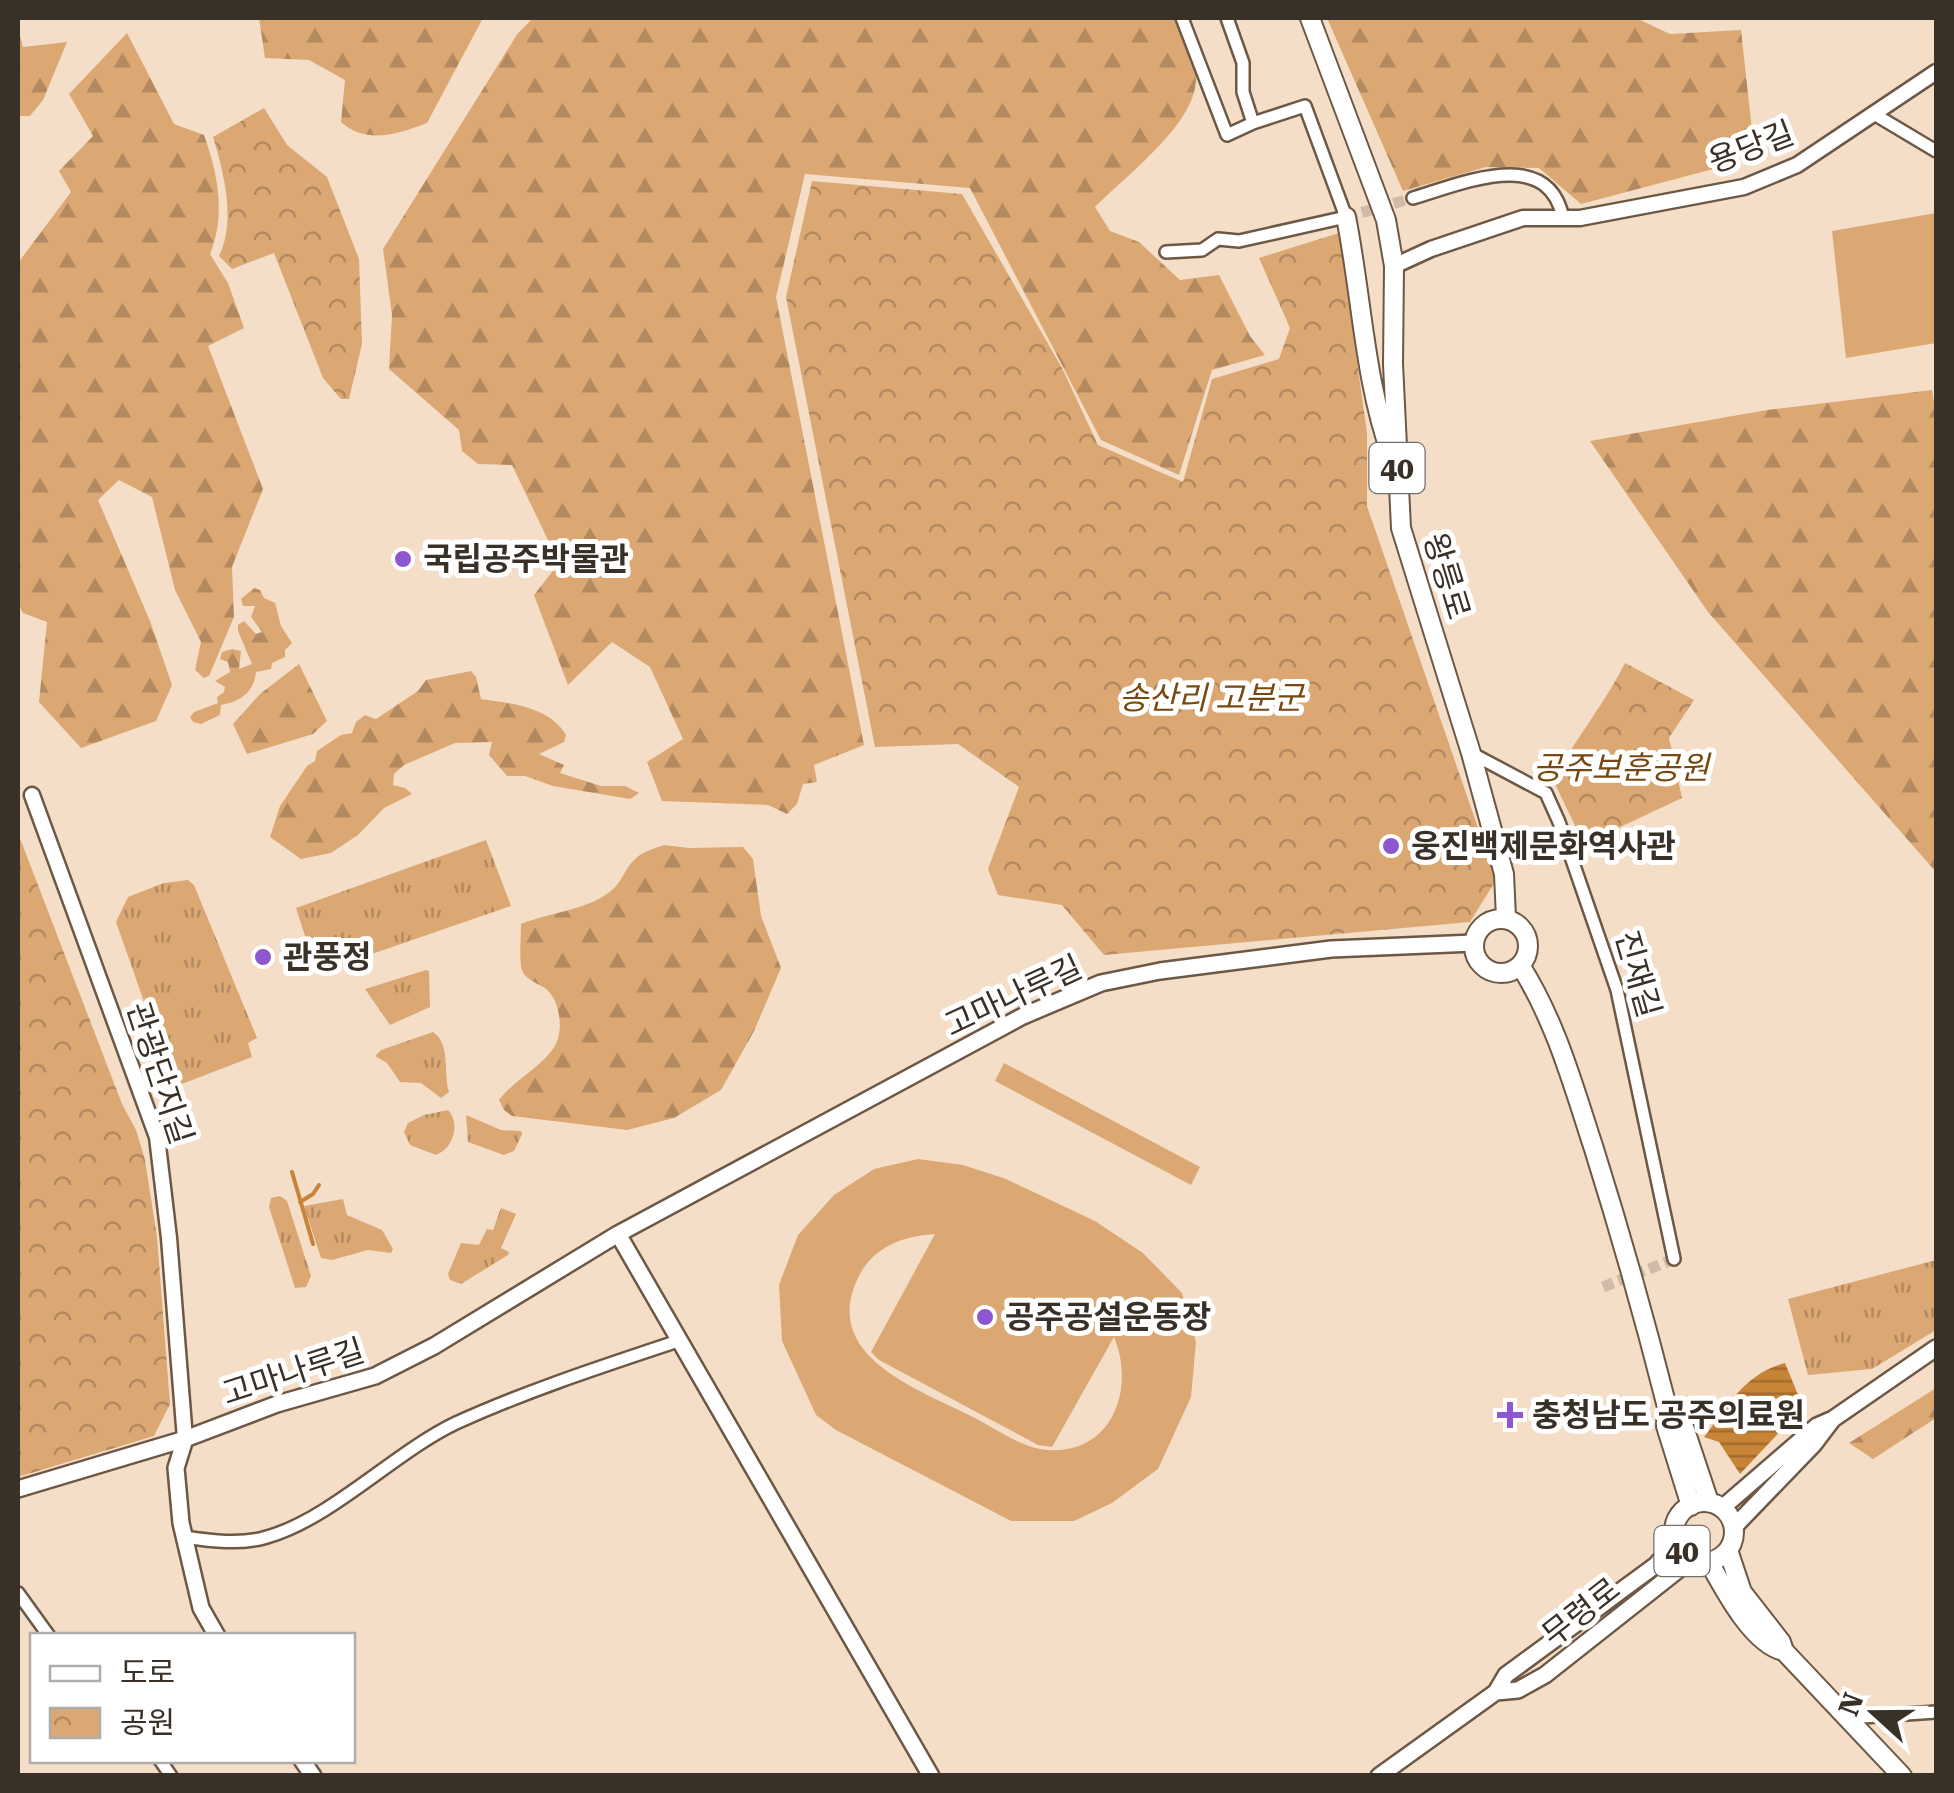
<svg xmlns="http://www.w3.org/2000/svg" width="1954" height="1793" font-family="'Roboto Serif','Noto Sans KR',serif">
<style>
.grass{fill:url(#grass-tufts)}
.forest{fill:url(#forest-firs)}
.park{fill:url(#park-crowns)}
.pitch{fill:#dba874;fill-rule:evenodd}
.water{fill:url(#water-rules)}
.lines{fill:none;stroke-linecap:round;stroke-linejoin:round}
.stream{stroke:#c78336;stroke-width:4}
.minor-tunnel{stroke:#cfbba8;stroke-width:11;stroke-dasharray:11 5.5;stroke-linecap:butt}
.minor-casing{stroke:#6c5845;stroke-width:16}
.tertiary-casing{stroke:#6c5845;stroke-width:19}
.secondary-casing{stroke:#6c5845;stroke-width:20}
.primary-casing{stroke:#6c5845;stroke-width:22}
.minor{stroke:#fff;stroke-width:11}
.tertiary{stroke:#fff;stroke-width:14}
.secondary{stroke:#fff;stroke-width:15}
.primary{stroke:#fff;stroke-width:18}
.poi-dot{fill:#8d57cf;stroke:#fff;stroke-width:4}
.labels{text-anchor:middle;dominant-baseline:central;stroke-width:10;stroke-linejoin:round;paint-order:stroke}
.shield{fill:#fff;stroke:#746e68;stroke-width:2.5}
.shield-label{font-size:30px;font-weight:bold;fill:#393027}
.street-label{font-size:32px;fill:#393027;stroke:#fff}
.poi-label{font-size:32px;font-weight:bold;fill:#393027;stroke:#fff;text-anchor:start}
.park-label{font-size:32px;font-style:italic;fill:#77480f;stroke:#fff}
</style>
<defs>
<pattern id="grass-tufts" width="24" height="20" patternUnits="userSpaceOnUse" patternTransform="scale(2.5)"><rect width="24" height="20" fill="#dba874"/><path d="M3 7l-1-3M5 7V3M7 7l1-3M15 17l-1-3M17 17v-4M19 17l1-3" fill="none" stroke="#b3895f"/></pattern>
<pattern id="forest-firs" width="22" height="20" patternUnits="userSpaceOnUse" patternTransform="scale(2.5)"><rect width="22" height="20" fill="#dba874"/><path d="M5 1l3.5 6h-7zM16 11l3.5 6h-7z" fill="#b3895f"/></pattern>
<pattern id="park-crowns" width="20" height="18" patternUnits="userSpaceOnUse" patternTransform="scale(2.5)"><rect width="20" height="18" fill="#dba874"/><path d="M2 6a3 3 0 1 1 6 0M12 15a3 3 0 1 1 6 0" fill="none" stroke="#b3895f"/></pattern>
<pattern id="water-rules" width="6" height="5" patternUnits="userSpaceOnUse" patternTransform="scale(2.5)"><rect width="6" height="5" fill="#c78336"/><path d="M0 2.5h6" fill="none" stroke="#a36c2e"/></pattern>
</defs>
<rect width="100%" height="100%" fill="#f5dec8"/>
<path class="grass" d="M486,840L511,906L317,973L296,908Z
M188,880L194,885L257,1038L248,1043L252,1057L174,1087L116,922L128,897L164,883Z
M426,970L429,971L430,1007L390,1025L365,989Z
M433,1032C451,1044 443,1072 449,1092L441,1098L421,1083L400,1082L387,1063L375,1056L381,1050Z
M448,1110C461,1124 453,1149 436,1155L410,1145L404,1132L408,1123L424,1115Z
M466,1115L501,1130L521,1131L522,1134L514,1151L504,1155L468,1142Z
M280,1196L287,1201L311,1276L306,1287L295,1288L269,1207L271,1198Z
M343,1199L347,1215L382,1230L393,1249L391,1253L368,1250L332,1260L321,1258L304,1206Z
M501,1208L516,1214L501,1248L509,1252L508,1255L461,1284L450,1280L448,1274L461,1243L479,1245L487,1229L493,1230Z
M1936,1260V1330L1872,1369L1808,1375L1788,1299Z"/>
<path class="forest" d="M256,18H483L427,123C398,134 367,145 341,122L345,80L309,60L265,58L259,18Z
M533,18H1189C1193,40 1199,65 1195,88C1187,130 1125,177 1095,207L1110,231L1139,242L1180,280L1219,275L1250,336L1265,355L1212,370L1179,475L1101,440L970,188L805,174L776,297L864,745L814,765L817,782L803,784L797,804L787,814L768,805L662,801L647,762L683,739L650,667L612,642L568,685L534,595L559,563L512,465L478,464L462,451L459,430L389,369L392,315L383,249L518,33Z
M1327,18H1636L1670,34L1741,30L1755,158L1581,204L1539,168L1486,167L1403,191Z
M18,28L23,47L67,42L43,100L30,116H18Z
M127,33L174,124L204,135C218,174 226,215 210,254L228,283L244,328L208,346L263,489L232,567L234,617L209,676L204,678L195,670L201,642L175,590L152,497L119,480L98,500L150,621L172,685L156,721L81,748L39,702L47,622L23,613L18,604V263L71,192L59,171L93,136L69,94Z
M1932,390L1936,415V872L1708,612L1590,441L1767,410Z
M254,588L260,590L264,598L275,603L281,626L292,643L285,650V657L272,663L271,669L256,672C254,693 239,702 221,705L220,715L201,724L193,722L190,717L194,712L218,703L217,697L224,692L225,687L215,681L230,672L228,662L220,659L222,652L232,649L241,651L239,669L252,664L238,631V625L244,621L256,634L262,632L251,617L255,606H243L241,599Z
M299,664L327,721L313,734L247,754L233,724L260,694Z
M471,671L476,677L481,699C510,703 550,707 566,735L564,742L539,754L564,765L560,773L601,786H625L639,793L630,799L553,786L525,776H507L489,755L492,742L455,743L404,765L394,774L393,785L405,788L412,794L384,808L358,835L331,853L301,859L270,837L280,806L307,766L315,761L317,751L341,735L352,733L356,722L365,715L376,719L418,691L426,680Z
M664,845L689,848L743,847L753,859L761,916L781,968L754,1031L721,1090L674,1118L627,1130L512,1116L504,1110L499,1100C515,1079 542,1067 555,1046C564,1030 560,1000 546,989C538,983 525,980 522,970C519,963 521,934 521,924C551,912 585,911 611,891C622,882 625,868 635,859C642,852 655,848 664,845Z
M1936,1388V1418L1873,1459L1849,1443Z"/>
<path class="park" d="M264,108L287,145L327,177L359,259L362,344L349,399H341L323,378L274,253L232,269L219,256C236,221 224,173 213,137Z
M812,181L962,194L1062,368L1098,445L1183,482L1212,379L1279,359L1290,328L1259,258L1339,233L1367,433V506L1496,880L1470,922L1104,955L1062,905L998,895L988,869L1019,787L958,744L875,747L786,297Z
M1625,663L1694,700L1669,738L1682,798L1584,844L1553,780C1575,739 1604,705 1625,663Z
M18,833L122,1104L136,1130L145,1160L157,1237L170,1404L154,1436L18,1477Z"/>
<path class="pitch" d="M1936,213V343L1846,358L1832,231Z
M1004,1063L1200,1167L1191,1185L995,1081Z
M918,1159L963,1165L1006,1179L1095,1221L1143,1253L1182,1293L1196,1342L1191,1397L1158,1469L1112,1503L1074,1521H1011L836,1430L816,1415L782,1341L779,1285L798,1235L834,1195L874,1169ZM935,1234L871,1352L879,1360L1038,1445L1052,1447L1114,1337C1137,1392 1109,1460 1040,1449C1018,1445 991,1426 971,1416C916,1388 819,1355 859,1276C874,1246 904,1236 935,1234Z"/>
<path class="water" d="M1785,1363L1803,1407L1740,1474L1719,1442L1704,1437C1729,1405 1744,1374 1785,1363Z"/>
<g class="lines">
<path class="stream" d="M292,1172L313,1244
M300,1202L313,1194L319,1185"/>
<path class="minor-tunnel" d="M1346,217L1413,198
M1603,1287L1674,1259"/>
<defs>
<path id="minor" d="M1182,18L1227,135L1253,123
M1874,114L1936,151
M1413,198C1461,184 1548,145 1563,218
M1166,252L1202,250L1218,239L1239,241L1346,217L1305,106L1253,123L1243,92V63L1227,18
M1471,753L1546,793L1559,822L1617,990L1674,1259
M184,1537C211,1541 241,1545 267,1537C331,1519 395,1452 456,1423C529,1390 603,1366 678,1341
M18,1593L49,1636
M1848,1718L1936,1712
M160,1760L171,1776"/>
<path id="tertiary" d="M1394,266L1431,249L1523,218H1580L1744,187L1797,165L1936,72
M32,795L157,1137L169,1238L185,1439"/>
<path id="secondary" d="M618,1234L931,1776
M185,1439L176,1468L181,1523L201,1608L217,1636
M18,1489L185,1439L277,1404L375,1376L434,1346L618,1234L1023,1016L1101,983L1160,971L1331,949L1474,943
M1722,1508L1817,1426L1833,1419L1936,1348
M1734,1527L1814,1444L1833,1419
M1496,1692L1518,1690L1545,1675L1692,1559
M302,1760L313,1776
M1379,1776L1496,1692L1506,1675L1656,1565L1676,1542"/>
<path id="primary" d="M1310,18L1386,220L1394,266L1393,364L1401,528L1471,753L1504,874L1506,918
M1346,217C1362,297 1364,380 1392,457
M1474 946a27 27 0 1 1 54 0a27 27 0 1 1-54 0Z
M1520,965C1556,1022 1573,1085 1594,1149C1621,1235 1645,1320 1667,1407L1666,1426L1691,1506
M1667,1407L1683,1424L1709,1502
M1674 1532a30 30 0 1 1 60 0a30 30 0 1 1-60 0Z
M1728,1550L1742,1592L1781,1642L1784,1651L1902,1776
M1709,1562C1724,1589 1753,1645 1784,1651"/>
</defs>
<use href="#minor" class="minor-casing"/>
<use href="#tertiary" class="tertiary-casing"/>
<use href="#secondary" class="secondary-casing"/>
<use href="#primary" class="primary-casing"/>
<use href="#minor" class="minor"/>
<use href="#tertiary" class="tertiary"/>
<use href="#secondary" class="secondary"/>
<use href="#primary" class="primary"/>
</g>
<g class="poi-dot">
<circle cx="403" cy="559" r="10"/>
<circle cx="1391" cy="846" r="10"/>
<circle cx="263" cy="957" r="10"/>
<circle cx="985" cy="1317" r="10"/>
<path d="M1505 1400h10v10h10v10h-10v10h-10v-10h-10v-10h10z"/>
</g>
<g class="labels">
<g class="shield">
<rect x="1369.5" y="443" width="55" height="50" rx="8"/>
<rect x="1654.5" y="1526" width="55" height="50" rx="8"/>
</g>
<g class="shield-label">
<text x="1397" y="468">40</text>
<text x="1682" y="1551">40</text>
</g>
<g class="street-label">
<text transform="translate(1751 147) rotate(-21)">용당길</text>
<text transform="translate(1447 576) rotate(73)">왕릉로</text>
<text transform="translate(1638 974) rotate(74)">진재길</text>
<text transform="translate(1013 996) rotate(-25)">고마나루길</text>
<text transform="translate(160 1073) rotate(72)">관광단지길</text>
<text transform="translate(293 1372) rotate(-18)">고마나루길</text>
<text transform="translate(1581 1612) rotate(-38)">무령로</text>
</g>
<g class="poi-label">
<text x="423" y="559">국립공주박물관</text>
<text x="1411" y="846">웅진백제문화역사관</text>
<text x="283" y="957">관풍정</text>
<text x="1005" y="1317">공주공설운동장</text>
<text x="1532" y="1415">충청남도 공주의료원</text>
</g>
<g class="park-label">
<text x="1211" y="698">송산리 고분군</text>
<text x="1621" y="768">공주보훈공원</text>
</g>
</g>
<rect width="1954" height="1793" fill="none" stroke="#393027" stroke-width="40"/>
<rect x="30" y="1633" width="325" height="130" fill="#ffffff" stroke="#b0aca9" stroke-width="2.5"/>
<rect x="50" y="1666" width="50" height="15" fill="#ffffff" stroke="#b0aca9" stroke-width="2.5"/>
<text x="120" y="1683" font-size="30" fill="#393027">도로</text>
<rect x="50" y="1708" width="50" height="30" fill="url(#park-crowns)" stroke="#b0aca9" stroke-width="2.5"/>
<text x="120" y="1733" font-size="30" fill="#393027">공원</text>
<g transform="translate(1874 1713) rotate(291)" stroke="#ffffff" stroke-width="8" paint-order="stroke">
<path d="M0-8L18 38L0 25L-18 38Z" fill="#393027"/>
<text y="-15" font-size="28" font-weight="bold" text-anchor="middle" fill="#393027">N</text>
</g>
</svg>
